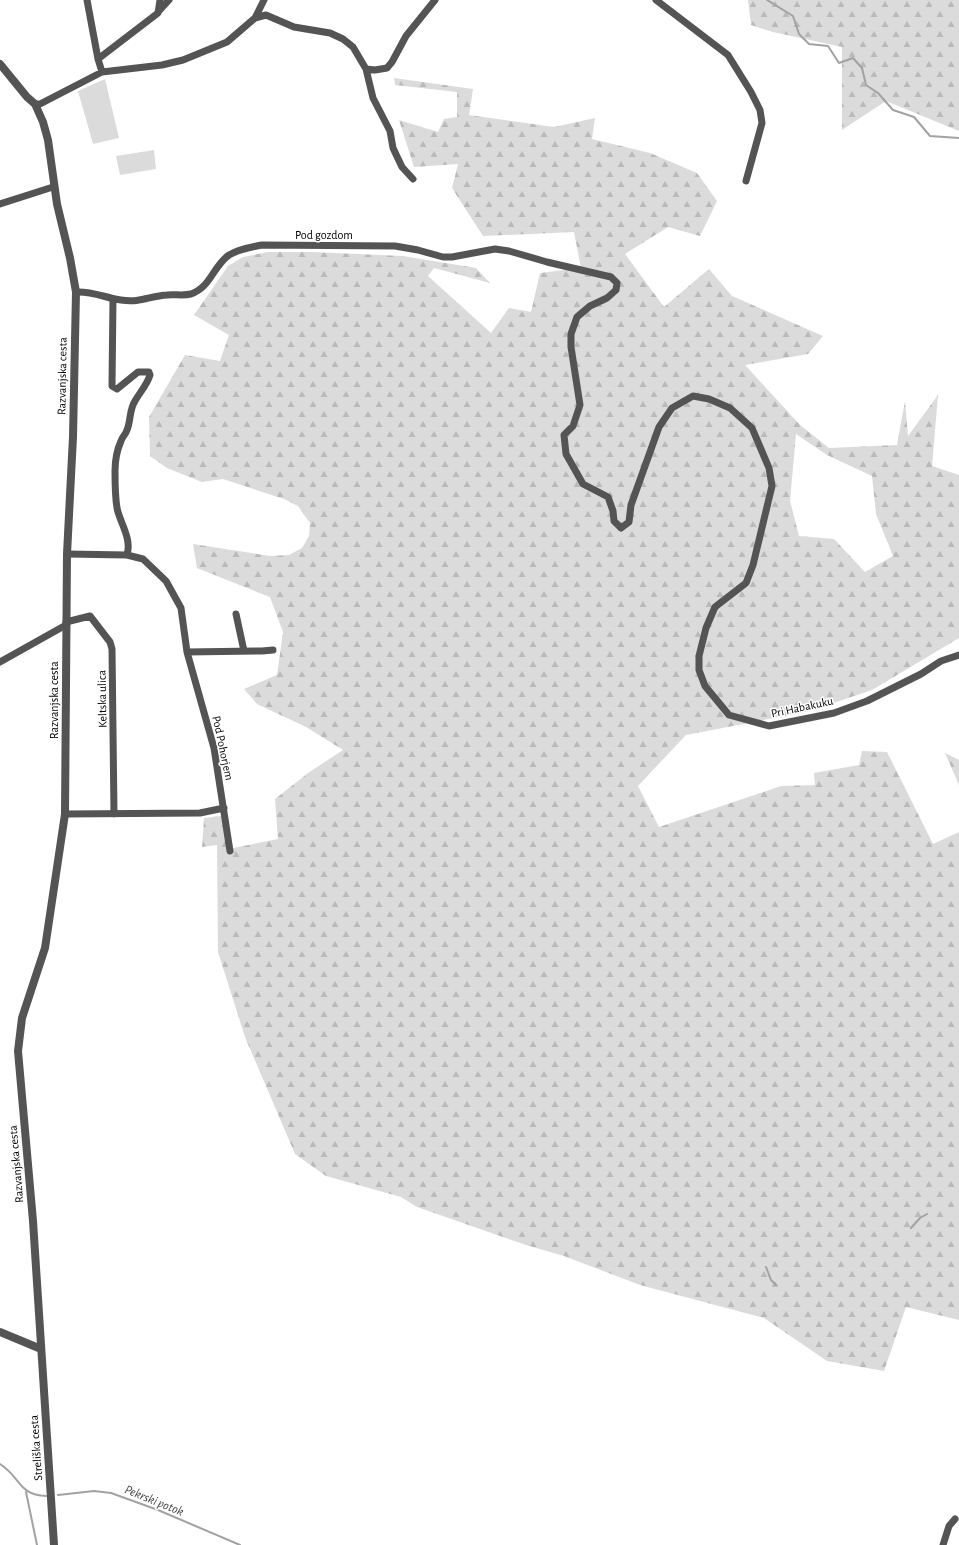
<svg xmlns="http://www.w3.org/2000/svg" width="959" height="1545" font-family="'Alegreya Sans',sans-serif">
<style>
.forest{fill:url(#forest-firs);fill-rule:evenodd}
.garden{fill:#dbdbdb}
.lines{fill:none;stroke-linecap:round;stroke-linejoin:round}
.stream{stroke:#a2a2a2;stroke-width:2}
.minor{stroke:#545454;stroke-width:7}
.tertiary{stroke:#545454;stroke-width:8}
.labels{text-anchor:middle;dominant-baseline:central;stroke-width:3;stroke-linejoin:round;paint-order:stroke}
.street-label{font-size:12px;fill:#000;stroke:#fff}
.water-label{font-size:13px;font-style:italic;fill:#434343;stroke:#fff}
</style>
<defs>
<pattern id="forest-firs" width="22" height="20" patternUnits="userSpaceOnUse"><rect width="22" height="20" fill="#dbdbdb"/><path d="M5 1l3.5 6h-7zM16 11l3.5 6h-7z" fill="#bababa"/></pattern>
</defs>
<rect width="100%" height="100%" fill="#fff"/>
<path class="forest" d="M748,0H959V131L886,101L842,130V47L773,32L751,25Z
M394,78L473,89L469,115L554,127L595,118L592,139L650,153L697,173L717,201L700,236L668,227L625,254L664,307L709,269L732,296L823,336L808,354L745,365L800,425L829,448L897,445L905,401L908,436L938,395L932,466L959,475V638L872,690L810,711L686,735L638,786L659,827L781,786L815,785L814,773L859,765L862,751L887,752L933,844L959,832V1320L906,1307L884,1371L827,1361L764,1318L640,1285L564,1256L526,1245L417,1207L401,1197L326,1176L295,1154L245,1037L218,952L217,845L202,847L204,818L221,816L228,849L278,839L275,799L308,773L343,750L306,727L257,704L244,689L277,675L283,632L270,597L197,568L193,544L270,556L289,555L302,548L309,536L310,523L298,506L284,499L223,479L202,482L167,468L150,456L149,417L185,355L220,361L229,335L194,315L228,266L243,257L268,252H313L403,256L476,268L490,283L434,268L428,276L491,333L509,308L531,312L540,273L581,268L574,232L483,236L452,188L458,164L414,167L399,120L438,132L444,119L457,117V92L395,85ZM796,434L827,455L872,476L876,514L893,556L865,572L834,539L799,536L790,501Z
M945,753L959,760V785Z"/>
<path class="garden" d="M105,79L119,138L93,144L78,91Z
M154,150L156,169L120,175L116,156Z"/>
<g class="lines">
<path class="stream" d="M767,0L793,16L799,34L809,44L828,46L839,63L853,58L862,68L866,85L878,93L893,110L914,117L930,136L959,138
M911,1228L920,1218L927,1214
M766,1267L771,1280L776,1285
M0,1464C21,1477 18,1495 46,1496
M26,1492L37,1545
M58,1495L94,1491L111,1493L158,1510L240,1545"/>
<path class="minor" d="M87,0L98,59L102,72
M656,0L728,55L751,92L760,110L762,123L746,181
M158,12L169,0
M255,18L266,15L294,27L330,33L343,39L353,47L366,69L375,70L387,68L392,62L406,36L435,0
M98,59L158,13L160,0
M366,69L373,98L390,131L393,148L402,167L413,179
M35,104H40L102,72L162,65L183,60L227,42L255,18L264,0
M0,204L53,187
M76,292C92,291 106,298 121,300C140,303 150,296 167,295C175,294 183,296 191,294C211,287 213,266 229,255C239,249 251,247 262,245L395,246L418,250L443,257H452L495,249L509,251L547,262L611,277L617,283L616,290L607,298L590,306L577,317L571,334V347L580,405L573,426L564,435L566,454L583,484L608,497L613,511L614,521L621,528L629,522L631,505L659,427L672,408L693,396L709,399L730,408L752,428L769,468L772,486L753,565L746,583L715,607L706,628L699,656V670L705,686L729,715L769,726L834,713L867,701L921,674L941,661L959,655
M113,299L112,386L117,389L138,372H149L150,375C147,385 140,392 135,401C129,410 131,421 127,430C126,434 122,437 121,441C117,450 115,461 115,471C115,483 115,496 117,508C120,523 132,538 127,555
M67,554L127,555L143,559L166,581L181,608L187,652L214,748L230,851
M236,614L244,651
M66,622L90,616L110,642L112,649L114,814
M187,652L262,651L273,650
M0,662L66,625
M65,814L200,813L224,808
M943,1545L949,1526L955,1519"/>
<path class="tertiary" d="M0,64L27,97L35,104L43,122L48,140L57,204L70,258L76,292L73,437L67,554L65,814L45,948L22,1018L18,1051L33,1221L54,1545
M0,1332L41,1349"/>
</g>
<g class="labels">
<g class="street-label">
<text x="324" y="235">Pod gozdom</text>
<text transform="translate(62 376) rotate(-89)">Razvanjska cesta</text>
<text transform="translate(102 699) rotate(-91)">Keltska ulica</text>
<text transform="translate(54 700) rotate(-90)">Razvanjska cesta</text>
<text transform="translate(802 707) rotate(-12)">Pri Habakuku</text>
<text transform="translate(223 748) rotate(78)">Pod Pohorjem</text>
<text transform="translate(16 1164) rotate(-95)">Razvanjska cesta</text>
<text transform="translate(36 1448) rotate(-94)">Streliška cesta</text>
</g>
<g class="water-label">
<text transform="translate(154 1501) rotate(22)">Pekrski potok</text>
</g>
</g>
</svg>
